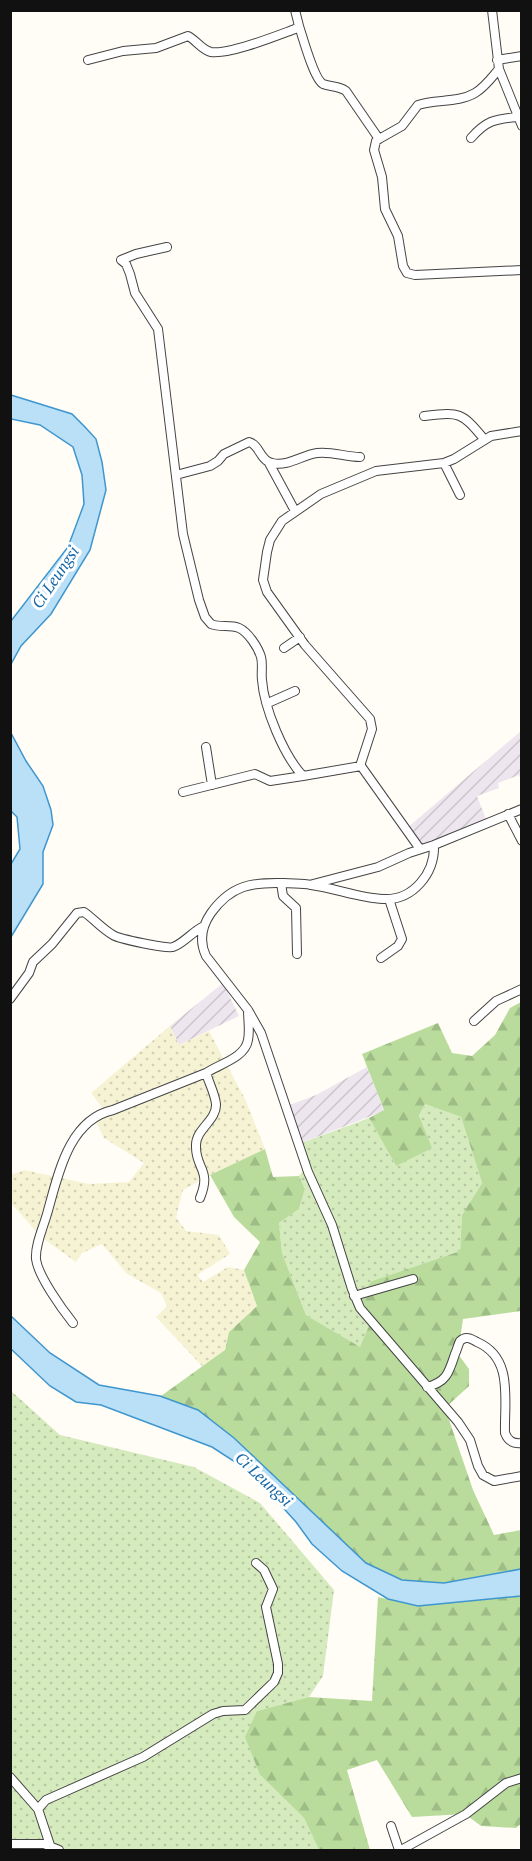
<svg xmlns="http://www.w3.org/2000/svg" width="532" height="1861" font-family="'PT Serif',serif">
<style>
.industrial{fill:url(#industrial-furrows)}
.farmland{fill:url(#farmland-dots)}
.grass{fill:url(#grass-dots)}
.forest{fill:url(#forest-firs)}
.water{fill:#b9e0f7;stroke:#3f96cf;stroke-width:1.5}
.lines{fill:none;stroke-linecap:round;stroke-linejoin:round}
.street-casing{stroke:#444;stroke-width:10}
.street{stroke:#fff;stroke-width:8}
.labels{text-anchor:middle;dominant-baseline:central;stroke-width:6;stroke-linejoin:round;paint-order:stroke}
.water-label{font-size:16px;font-style:italic;fill:#1768a6;stroke:#fff}
</style>
<defs>
<pattern id="industrial-furrows" width="10" height="10" patternUnits="userSpaceOnUse" patternTransform="scale(1.5)"><rect width="10" height="10" fill="#eee6ef"/><path d="M-1 1l2-2M0 10L10 0M9 11l2-2" fill="none" stroke="#cbc4cc"/></pattern>
<pattern id="farmland-dots" width="8" height="8" patternUnits="userSpaceOnUse" patternTransform="scale(1.5)"><rect width="8" height="8" fill="#f6f3d4"/><path d="M2 2h.1M6 6h.1" fill="none" stroke="#d2cfb5" stroke-width="1.8" stroke-linecap="round"/></pattern>
<pattern id="grass-dots" width="8" height="8" patternUnits="userSpaceOnUse" patternTransform="scale(1.5)"><rect width="8" height="8" fill="#d5ebbd"/><path d="M2 2h.1M6 6h.1" fill="none" stroke="#b6c8a1" stroke-width="1.8" stroke-linecap="round"/></pattern>
<pattern id="forest-firs" width="22" height="20" patternUnits="userSpaceOnUse" patternTransform="scale(1.5)"><rect width="22" height="20" fill="#b9dc9c"/><path d="M5 1l3.5 6h-7zM16 11l3.5 6h-7z" fill="#9ebc85"/></pattern>
</defs>
<rect width="100%" height="100%" fill="#fffdf5"/>
<path class="industrial" d="M521,731V781L519,775L498,783L499,788L477,796L486,819L430,845L419,844L407,828Z
M223,983L239,1016L179,1045L170,1026Z
M367,1067L384,1111L296,1145L287,1106L316,1095Z"/>
<path class="farmland" d="M170,1026L179,1045L209,1031L246,1101L265,1149L210,1175L183,1190L176,1217L186,1231L219,1235L230,1254L197,1275L203,1282L228,1267L244,1270L257,1306L229,1332L225,1350L203,1367L156,1317L167,1306L161,1293L127,1274L102,1244L82,1253L76,1262L41,1237L11,1203L10,1175L24,1170L89,1184L129,1182L144,1163L104,1138L95,1120L109,1116L91,1093Z"/>
<path class="grass" d="M425,1104L461,1117L482,1183L462,1215L460,1251L372,1281V1319L361,1348L306,1315L282,1253L279,1223L299,1209L305,1189L299,1176L303,1171L296,1145L369,1118L396,1166Z
M10,1390L60,1435L194,1467L260,1503L334,1590L323,1676L309,1697L257,1711L260,1775L304,1818L319,1850H11Z"/>
<path class="forest" d="M521,1002V1311L463,1319L458,1354L469,1369V1386L445,1408L473,1490L494,1535L521,1530V1569L444,1583L402,1580L366,1563L234,1438L198,1410L161,1396L225,1350L229,1332L257,1306L244,1270L260,1242L234,1217L210,1175L265,1149L273,1177L299,1176L305,1189L299,1209L279,1223L282,1253L306,1315L360,1347L372,1319L360,1296L372,1281L460,1251L462,1215L482,1183L461,1117L425,1104L419,1116L432,1148L396,1166L369,1118L384,1110L362,1054L438,1023L452,1053L472,1056L495,1035L510,1008Z
M521,1596L522,1823L516,1828L481,1826L465,1814L412,1817L377,1760L347,1770L370,1850H319L304,1818L260,1775L245,1737L257,1711L309,1697L372,1701L378,1597L418,1606Z"/>
<path class="water" d="M11,395L72,414L85,427L96,439L102,462L106,490L90,550L51,614L21,646L11,664V621L68,547L84,504L82,475L73,447L40,425L11,419Z
M11,733L26,761L43,786L51,810L53,825L43,852V884L11,937V864L20,849L17,817L11,811Z
M11,1316L50,1353L99,1385L160,1396L198,1410L234,1438L366,1563L402,1580L444,1583L521,1569V1596L418,1606L388,1599L342,1571L312,1544L296,1522L267,1490L243,1467L212,1447L101,1405L76,1402L50,1386L11,1349Z"/>
<g class="lines">
<defs>
<path id="street" d="M492,10L499,69L522,126
M299,26C303,38 314,79 323,84C331,87 339,86 346,91L379,139
M88,60L123,51L156,48L188,36C196,40 202,50 211,52C229,55 276,36 295,29L299,26L295,10
M497,60L522,56
M499,69C492,77 485,87 475,93C458,103 436,99 418,105L402,126L379,139L376,141L374,150L382,177L385,209L398,236L403,266L407,273L415,275L522,270
M471,138C486,121 494,119 517,117
M167,247L136,254L121,260L126,264L130,274L135,293L158,329L183,534L199,600L205,617L211,624C220,628 230,624 239,628C248,632 258,647 261,657C263,664 261,672 262,680C264,708 284,756 303,776L361,766
M424,416C459,412 461,411 484,439
M269,463L295,511
M444,463L460,495
M176,475L210,466L218,461L224,454L249,442C260,445 260,461 272,463C288,467 302,455 317,453C331,451 346,457 360,457
M284,648L300,637
M268,703L295,691
M206,747L212,785
M183,792L255,774L270,781L303,776
M522,809L434,845C435,873 413,901 383,899C359,898 335,888 311,885C302,883 293,884 284,883C252,882 231,885 211,913C202,926 199,941 206,956L248,1010L261,1033L308,1172L332,1225L352,1289L360,1308L458,1422L470,1440L478,1466L483,1475L494,1481L522,1476
M508,814L522,841
M420,849L361,766V763L372,729L370,719L305,645L267,592L263,580L267,552L270,540L282,521L321,494L376,471L444,463L454,459L491,436L522,431
M281,883L283,896L296,908L297,954
M313,884L378,867L409,853L434,845
M381,958L398,946L402,939L389,899
M10,999L29,973L33,962L52,944L77,913L84,912C94,919 102,929 113,935C119,939 167,949 173,947C183,944 193,931 204,926
M474,1021L496,1001L522,989
M200,1198C212,1169 195,1169 196,1145C196,1129 217,1120 216,1104C215,1094 209,1083 206,1073C219,1064 245,1058 248,1040C250,1031 248,1020 248,1010
M354,1296L413,1279
M73,1323C62,1309 38,1276 36,1259C35,1245 43,1228 47,1214C58,1176 68,1120 113,1110L206,1073
M427,1387C447,1382 449,1372 455,1354C457,1350 458,1345 460,1341C466,1335 472,1339 477,1342C514,1358 504,1400 505,1433C508,1441 513,1444 522,1443
M10,1777L38,1809
M391,1826L399,1850
M10,1844H44L59,1850
M50,1845L38,1809L46,1800L143,1757L213,1714L223,1711L245,1710L274,1682L278,1673V1664L266,1607L273,1589L264,1570L256,1563
M401,1850L466,1814L506,1783L522,1778"/>
</defs>
<use href="#street" class="street-casing"/>
<use href="#street" class="street"/>
</g>
<g class="labels">
<g class="water-label">
<text transform="translate(55 577) rotate(-56)">Ci Leungsi</text>
<text transform="translate(264 1479) rotate(43)">Ci Leungsi</text>
</g>
</g>
<rect width="532" height="1861" fill="none" stroke="#111111" stroke-width="24"/>
</svg>
